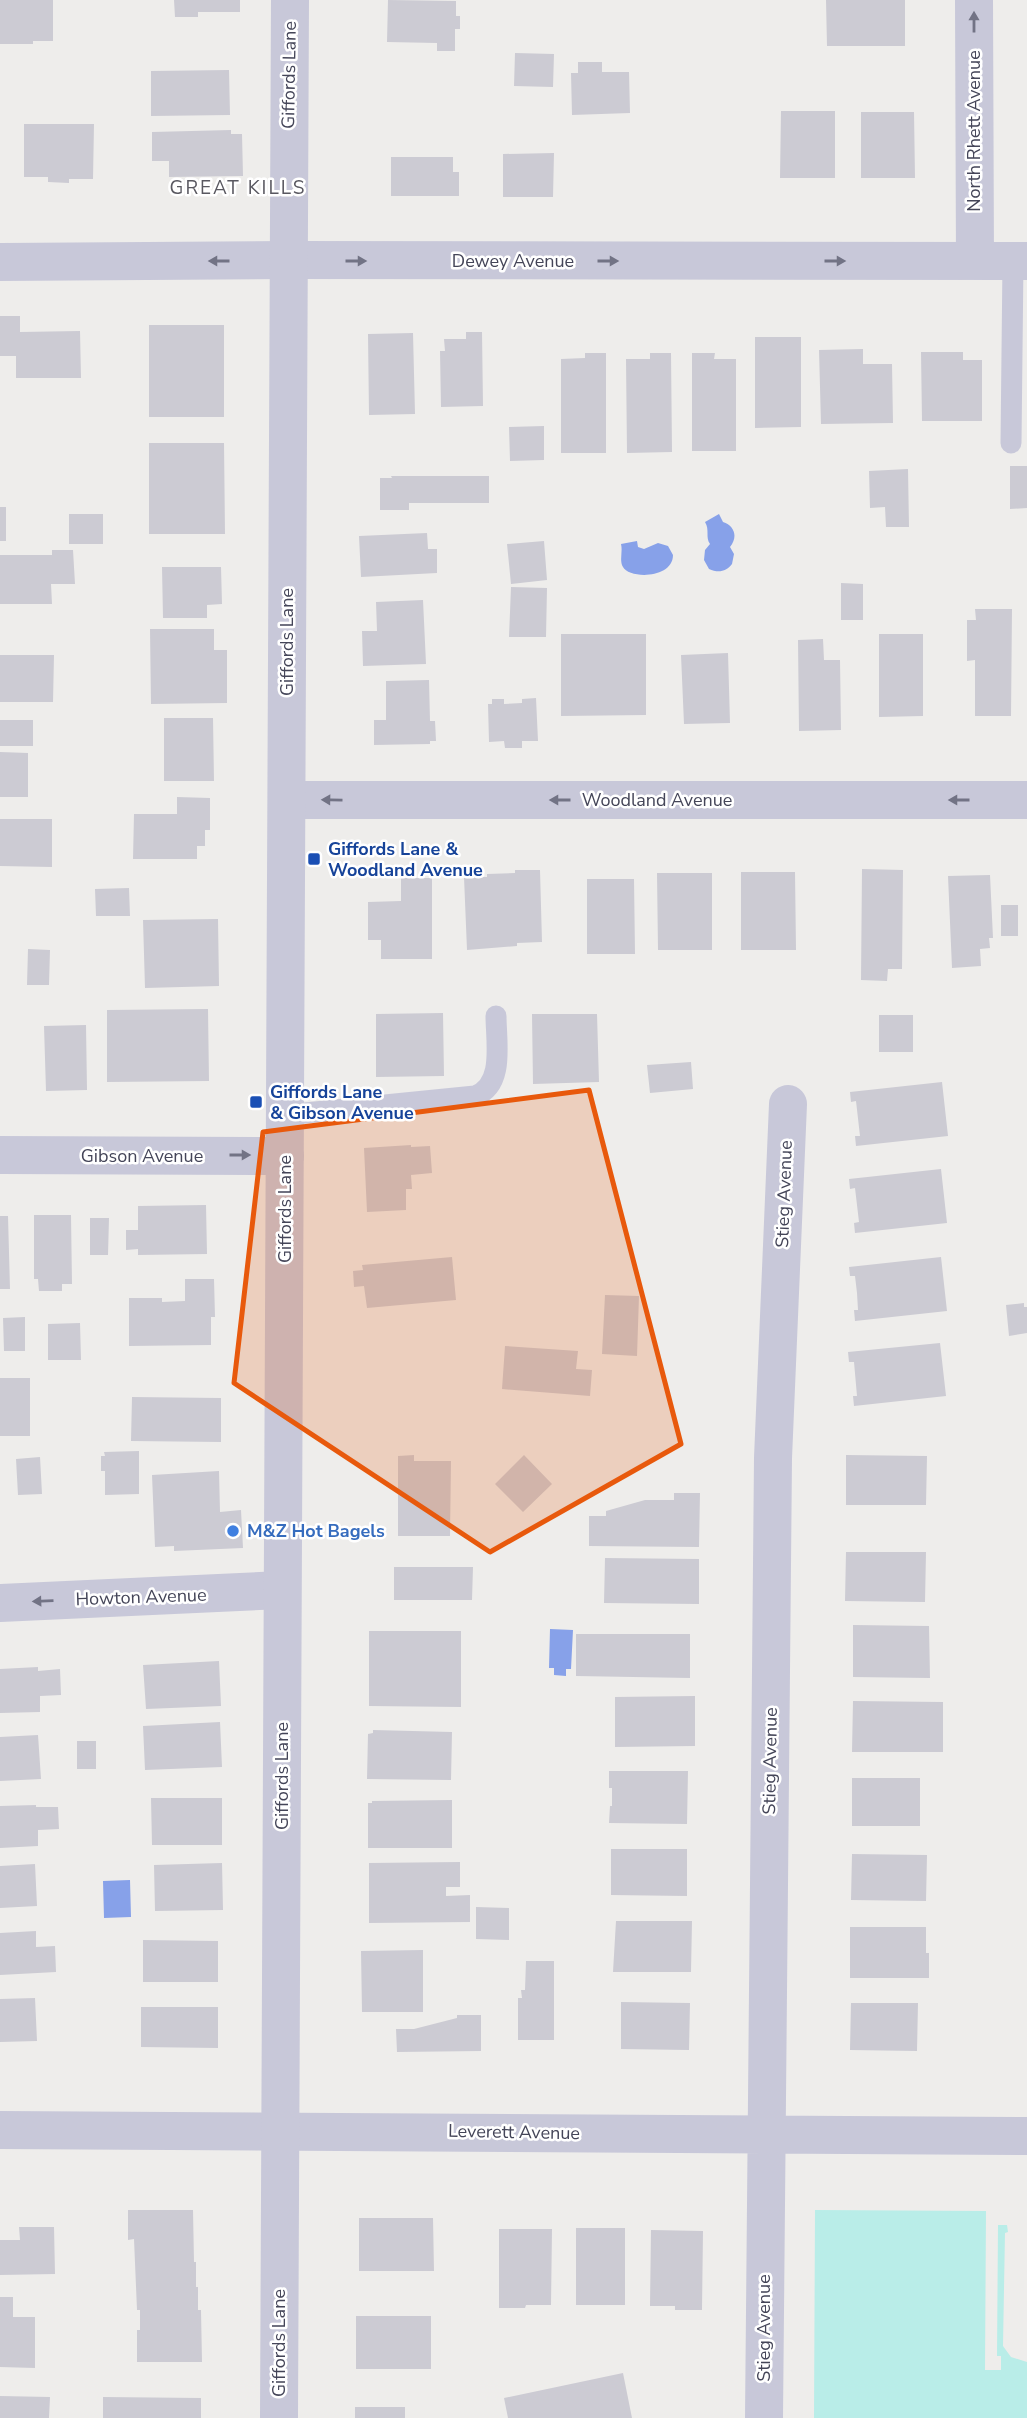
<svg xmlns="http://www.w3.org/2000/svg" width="1027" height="2418" font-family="'Nunito Sans',sans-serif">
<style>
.green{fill:#b9ede8}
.water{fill:#87a1e9}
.building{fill:#cccbd3}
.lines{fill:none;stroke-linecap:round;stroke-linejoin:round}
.service{stroke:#c8c8d9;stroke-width:21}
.minor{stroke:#c8c8d9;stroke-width:38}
.tertiary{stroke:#c8c8d9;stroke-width:38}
.oneway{fill:#727385}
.marked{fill:#e8590c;fill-opacity:0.2;stroke:#e8590c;stroke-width:5;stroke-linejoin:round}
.transit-dot{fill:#1a4fb4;stroke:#fff;stroke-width:2.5}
.shop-dot{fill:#3f7fe0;stroke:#fff;stroke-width:2.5}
.labels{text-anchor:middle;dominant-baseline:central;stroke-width:5;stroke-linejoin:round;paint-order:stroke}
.street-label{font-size:18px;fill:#444558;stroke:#fff}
.transit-label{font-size:18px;font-weight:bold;fill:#164399;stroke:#fff;text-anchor:start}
.shop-label{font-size:18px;font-weight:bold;fill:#366cbe;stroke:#fff;text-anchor:start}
.neighbourhood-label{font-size:19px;letter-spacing:2px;fill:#595860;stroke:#fff}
</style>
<rect width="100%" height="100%" fill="#eeedeb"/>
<path class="green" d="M815,2210L986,2211L985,2370H1001V2356H997L998,2225H1007L1008,2232L1005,2233L1003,2346L1011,2357L1027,2362V2418H814Z"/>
<path class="water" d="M719,514L723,522C735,526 738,537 730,547L734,554L732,564C726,572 718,573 709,569L704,560L705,550L710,544C705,537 710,530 705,522Z
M637,541L638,547L644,549L658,543L668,546L673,555C673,579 629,579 623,567C619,560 623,552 621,544Z
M550,1629L573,1630L571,1669H566V1676L554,1675V1668H549Z
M130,1880L131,1917L104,1918L103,1881Z"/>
<path class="building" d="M0,0H53V41H33V44H0Z
M174,0H240V12H198V17H175Z
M388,0L456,1V16H460V29H455V51H437V43L387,42Z
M826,0H905V46H827Z
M515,53L554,54L553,87L514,86Z
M578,62H602V72H629L630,113L572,115L571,73H578Z
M229,70L230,115L151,116V71Z
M781,111H835V178H780Z
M861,112H914L915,178H861Z
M24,124H94L93,179H69V183L48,182V177H24Z
M231,130V134H242L243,176L169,177V161H152V132Z
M554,153L553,197H503V154Z
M391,157H453V172H459V196H391Z
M0,316H20V332L80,331L81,378H16V356H0Z
M149,325H224V417H149Z
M466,332H482L483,406L441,407L440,351H445L444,339H466Z
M413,333L415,414L369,415L368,334Z
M755,337H801V427L755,428Z
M863,349V364H892L893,423L821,424L819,350Z
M921,352H963V360H982V421H922Z
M585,353H606V453H561V359L585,358Z
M650,353H671L672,452L627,453L626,359H650Z
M692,353H715L714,359H736V451H692Z
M544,426V460L510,461L509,427Z
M149,443H224L225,534H149Z
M1010,466H1027V508L1010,509Z
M908,469L909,527H886L885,507L870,508L869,471Z
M391,476H489V503H409V510H380V478H392Z
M0,507H6V541H0Z
M69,514H103V544H69Z
M427,533L428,549H437V573L361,577L359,536Z
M544,541L547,580L511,584L507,544Z
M52,550H73L75,584H51L52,604H0V555H52Z
M162,567H221L222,604L207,605V618H163Z
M841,583L863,584V620H841Z
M511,587L547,588L546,637H509Z
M423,600L426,664L363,666L362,631H377L376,602Z
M975,609H1012L1011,716H975V660L967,661V620H976Z
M150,629H214V650H227V703L151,704Z
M561,634H646V715L561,716Z
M879,634H923V716L879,717Z
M823,639L824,660H840L841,730L799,731L798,640Z
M728,653L730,723L684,724L681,655Z
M0,655H54L53,702H0Z
M429,680L430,721H435L436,741H430V744L374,745V720H386V681Z
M536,698L538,741H522V748H505L504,741L489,742L488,704H492V699H504V704L522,703V699Z
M164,718H213L214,781H164Z
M0,720H33V746H0Z
M0,752L28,753V797H0Z
M177,797L210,798V830H205V846H197V859H133L134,814H177Z
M0,819H52V867L0,866Z
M862,869L903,870L902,969H888L887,981L861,980Z
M515,870H540L542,942L517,943V946L467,950L464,877H487V874L515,873Z
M741,872H795L796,950H741Z
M657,873H712V950H658Z
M990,875L993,938H989L990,948L980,949L981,966L952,968L948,876Z
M401,878H432V959H381V940H368V902L401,901Z
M587,879H634L635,954H587Z
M129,888L130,916H96L95,889Z
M1001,905H1018V936H1001Z
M218,919L219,986L145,988L143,920Z
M28,949L50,950L49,985H27Z
M208,1009L209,1081L107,1082V1010Z
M443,1013L444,1076L376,1077V1014Z
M532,1014H597L599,1082L533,1084Z
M879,1015H913V1052H879Z
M86,1025L87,1090L46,1091L44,1026Z
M691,1062L693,1089L650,1093L647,1065Z
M942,1082L948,1136L856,1146L855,1136H860L856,1101L851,1102L850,1092Z
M411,1145V1147L430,1146L432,1173L411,1175L412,1189H406V1210L367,1212L364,1148Z
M941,1169L947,1223L855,1233L854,1223L859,1222L855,1188L850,1189L849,1179Z
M206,1205L207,1254L138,1255V1249L126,1250V1230H138V1206Z
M34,1215H71L72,1284H62V1291H39L38,1279H34Z
M0,1216H8L10,1289H0Z
M90,1218H109L108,1255H90Z
M452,1257L456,1300L367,1308L364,1286L354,1287L353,1271L363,1270L362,1265Z
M941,1257L947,1311L855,1321L854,1310H858L857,1293L855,1276H850L849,1267Z
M185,1279H214L215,1317H211V1345L129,1346V1298H162V1302L185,1301Z
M605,1295L639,1296L637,1356L602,1354Z
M1024,1303V1307H1027V1333L1009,1336L1006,1305Z
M25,1317V1351H4L3,1318Z
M80,1323L81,1360H48V1324Z
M940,1343L946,1396L854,1406L853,1396H857L854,1362H849L848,1352Z
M505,1346L578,1351L576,1369L592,1370L590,1396L502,1389Z
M0,1378H30V1436H0Z
M132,1397L221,1398V1442L131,1441Z
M139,1451V1494L105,1495V1471H101V1456H105L104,1452Z
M414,1455V1461H451L450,1536H398V1456Z
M524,1455L552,1484L523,1512L495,1484Z
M846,1455L927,1456L926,1505H846Z
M40,1457L42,1494L18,1495L16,1459Z
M219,1471L220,1512L241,1510L243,1548L174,1551V1546L155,1547L152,1475Z
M674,1493H700L699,1547L589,1546V1516H606V1511L645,1500H674Z
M846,1552H926L925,1602L845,1601Z
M605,1558L699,1559V1604L604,1603Z
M394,1567H473L472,1600H394Z
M853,1625L929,1626L930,1678L853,1677Z
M369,1631H461V1707L369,1706Z
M576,1634H690V1678L576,1676Z
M219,1661L221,1706L146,1709L143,1665Z
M38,1667V1671L60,1669L61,1695L40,1696V1712L0,1713V1669Z
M695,1696V1746L615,1747V1697Z
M853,1701L943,1702V1752H852Z
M220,1722L222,1767L145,1770L143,1726Z
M373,1730L452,1732L451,1780L367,1779L368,1734L373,1733Z
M38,1735L41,1779L0,1781V1737Z
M77,1741H96V1769H77Z
M609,1771H688L687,1824L609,1823L610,1806H612V1788H609Z
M852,1778H920V1826H852Z
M151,1798H222V1845H152Z
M452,1800V1848H368V1803H372V1801Z
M36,1805V1807H58L59,1829L38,1830V1846L0,1848V1806Z
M611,1849H687V1896L611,1895Z
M852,1854L927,1855L926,1901L851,1900Z
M460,1862V1887H446V1896L470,1895V1922L369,1923V1863Z
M222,1863L223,1910L155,1911L154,1865Z
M35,1864L37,1906L0,1908V1866Z
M476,1907L509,1908V1940L476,1939Z
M616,1921H692L691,1972H613Z
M850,1927H926V1953H929V1978H850Z
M36,1931V1947L55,1946L56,1972L0,1975V1933Z
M143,1940L218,1941V1982H143Z
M423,1950V2012H362L361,1951Z
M526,1961H554V2040H518V1998H522L521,1990H525Z
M35,1998L37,2041L0,2042V1999Z
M621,2002L690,2003L689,2050L621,2049Z
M851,2003H918L917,2051L850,2050Z
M141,2007H218V2048L141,2047Z
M457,2015H481V2051L397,2052L396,2029H414L457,2018Z
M128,2210H193L194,2262H196V2287H198V2310H201L202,2362H137V2330H140V2310H137L134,2239L128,2240Z
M359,2218H433L434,2271H359Z
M19,2227H54L55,2274L0,2275V2240H20Z
M576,2228H625V2305H576Z
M499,2229H552L551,2305H526L525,2308H499Z
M651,2230L703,2231L702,2310H675V2306H650Z
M0,2297H13V2317H35V2368L0,2367Z
M356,2316H431V2369H356Z
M623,2373L632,2418H508L504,2398Z
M0,2396L50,2397L49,2418H0Z
M103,2397L201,2398V2418H103Z
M355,2407H405V2418H355Z"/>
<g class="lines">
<path class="service" d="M1011,443L1013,261
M285,1115L475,1096C505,1085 496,1042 496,1016"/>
<path class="minor" d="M974,0L975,261
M0,262L287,260L1027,261
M287,800H1027
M0,1155L285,1156
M0,1603L282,1590
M0,2130L1027,2136
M764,2418L773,1458L788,1104"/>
<path class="tertiary" d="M279,2418L290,0"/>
</g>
<defs><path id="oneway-solid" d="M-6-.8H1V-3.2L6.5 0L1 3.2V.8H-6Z" transform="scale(1.75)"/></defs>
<g class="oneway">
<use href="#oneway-solid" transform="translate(974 22) rotate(-90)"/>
<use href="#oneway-solid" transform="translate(219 261) rotate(180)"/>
<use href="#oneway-solid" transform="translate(356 261)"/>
<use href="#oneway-solid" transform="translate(608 261)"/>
<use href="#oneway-solid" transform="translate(835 261)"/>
<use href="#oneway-solid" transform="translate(332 800) rotate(-179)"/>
<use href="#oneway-solid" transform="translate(560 800) rotate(180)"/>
<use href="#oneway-solid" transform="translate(959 800) rotate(-180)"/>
<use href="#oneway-solid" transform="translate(240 1155)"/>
<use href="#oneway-solid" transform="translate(43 1601) rotate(178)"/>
</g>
<path class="marked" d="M589,1090L681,1444L490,1552L234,1383L263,1132Z"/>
<g class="transit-dot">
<rect x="307" y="852" width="14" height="14" rx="3.5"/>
<rect x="249" y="1095" width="14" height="14" rx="3.5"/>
</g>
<circle class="shop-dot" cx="233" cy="1531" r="7"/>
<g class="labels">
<g class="street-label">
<text transform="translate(289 75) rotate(-89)">Giffords Lane</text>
<text transform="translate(974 131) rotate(-90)">North Rhett Avenue</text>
<text x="513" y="261">Dewey Avenue</text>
<text transform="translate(287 642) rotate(-90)">Giffords Lane</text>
<text x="657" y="800">Woodland Avenue</text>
<text x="142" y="1156">Gibson Avenue</text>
<text transform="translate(784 1194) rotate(-88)">Stieg Avenue</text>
<text transform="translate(285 1209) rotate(-90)">Giffords Lane</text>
<text transform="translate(141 1597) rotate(-2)">Howton Avenue</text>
<text transform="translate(770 1761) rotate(-89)">Stieg Avenue</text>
<text transform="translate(282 1776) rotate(-90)">Giffords Lane</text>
<text transform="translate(514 2132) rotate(1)">Leverett Avenue</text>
<text transform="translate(764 2328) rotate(-90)">Stieg Avenue</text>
<text transform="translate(279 2343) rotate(-90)">Giffords Lane</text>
</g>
<g class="transit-label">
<text x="328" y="849">Giffords Lane &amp;<tspan x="328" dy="21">Woodland Avenue</tspan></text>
<text x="270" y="1092">Giffords Lane<tspan x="270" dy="21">&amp; Gibson Avenue</tspan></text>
</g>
<g class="shop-label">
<text x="247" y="1531">M&amp;Z Hot Bagels</text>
</g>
<g class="neighbourhood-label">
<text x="238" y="188">GREAT KILLS</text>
</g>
</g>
</svg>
